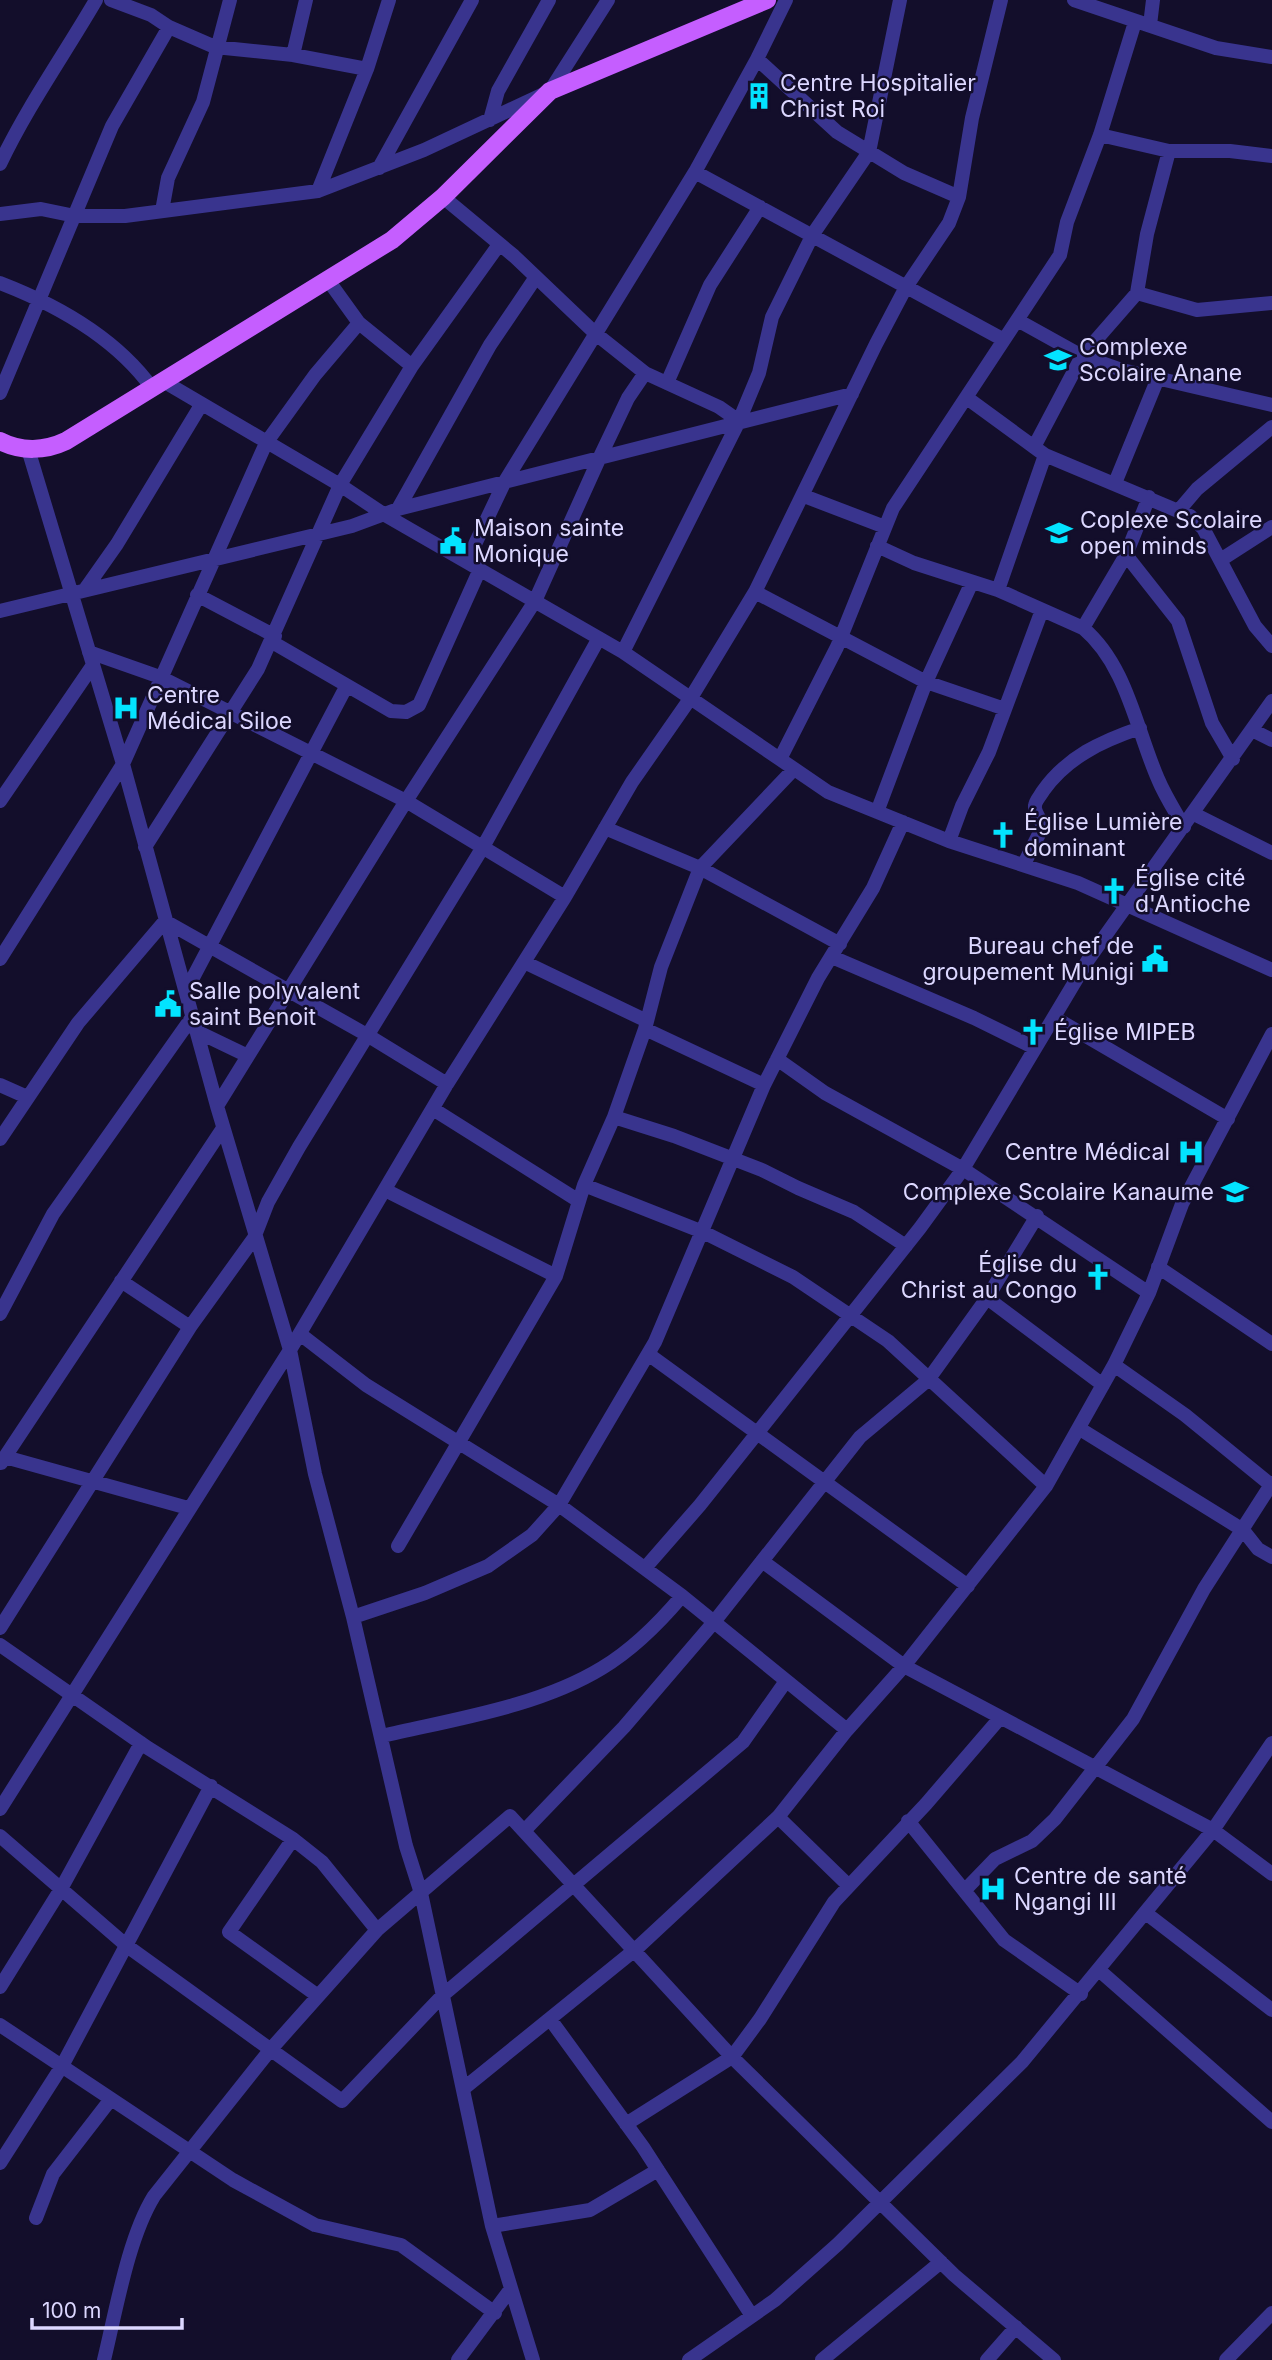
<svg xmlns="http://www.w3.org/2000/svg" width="1272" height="2360" font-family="Inter,sans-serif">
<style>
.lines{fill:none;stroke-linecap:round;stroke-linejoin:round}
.minor{stroke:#39348e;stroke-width:14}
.major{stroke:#c55eff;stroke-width:18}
.labels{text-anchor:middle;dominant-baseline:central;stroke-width:5;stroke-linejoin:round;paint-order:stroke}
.poi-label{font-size:23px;fill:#dcd7ff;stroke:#130e2b;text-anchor:start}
</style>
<rect width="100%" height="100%" fill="#130e2b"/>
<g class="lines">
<path class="minor" d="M111,0L151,15L169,27L215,47L293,55L367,69
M1074,0L1216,48L1272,57
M1150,25L1153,0
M293,55L306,0
M757,59L837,132L904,173L959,197
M490,120L498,91L549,0
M1100,135L1169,151H1230L1272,156
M0,164C27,107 64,55 96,0
M379,168L472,0
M695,172L1004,340
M318,191L367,69L389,0
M443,197L514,256L596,334L645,373L719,407L739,421
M162,211L168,178L203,102L230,0
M0,214L41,209L75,216H125L318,191L424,150L550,91L608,0
M328,280L359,323L412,366
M0,283C57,305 115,337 152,388
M1137,293L1197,310L1272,303
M1019,321L1082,356L1122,370L1272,405
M163,381L340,485L385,515L623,652L828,792L949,841L1078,883L1272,970
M667,383L710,285L760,207
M0,393L112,126L169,27
M967,398L1045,455L1190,516L1203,528L1255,626L1272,646
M1034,447L1082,356L1137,293L1147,234L1169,151
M28,449L123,764L217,1106L290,1350L315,1474L353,1617L406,1846L421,1893L492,2226L533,2360
M1115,483L1158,378
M804,496L885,527
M398,509L490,345L536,277
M1180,509L1197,489L1272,427
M877,546L914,563L998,590L1083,628C1127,665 1136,729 1158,779C1165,796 1175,811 1184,827
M1126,555L1178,621L1212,723L1233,759
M1222,559L1272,527
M467,561L504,483L695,172L757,59L786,0
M86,588L117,544L201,405
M998,590L1045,455
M755,592L926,682L1005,709
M197,595L275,636
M0,611L352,526L398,509L852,394
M1083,628L1126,555L1149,497
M272,642L391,711L406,712L419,705L480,569
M89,652L160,677L406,801L565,897
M623,652L739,421L759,373L772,317L813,234L869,152L900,0
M1252,730L1272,740
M780,759L837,647L893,508L1060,255L1067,222L1100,135L1135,22
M0,801L93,665
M877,812L926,682L972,582
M1194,814L1272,853
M605,828L700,868L840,944
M949,841L962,806L989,752L1042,610
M145,847L258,669L340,485L412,366L498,246
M1024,864L1043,826C1041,820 1034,812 1035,806C1035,801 1041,795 1043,791C1067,757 1102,741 1140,728
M832,957L974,1018L1035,1048
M0,959L123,764L266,443L315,375L359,323
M524,962L647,1021
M187,989L346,687
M1055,1018L1228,1119
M645,1029L764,1085
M196,1031L248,1056
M777,1059L825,1093L963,1169L1149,1293
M0,1085L27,1097
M217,1106L406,801L535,601L599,459L628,398L645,373
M433,1109L579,1201
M614,1117L674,1136L762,1170L798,1188L854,1212L906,1246
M0,1139L78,1023L165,921L367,1035L447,1084
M584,1185L703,1232L793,1277L888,1341L1046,1486
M385,1190L556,1276
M1158,1267L1272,1344
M121,1281L190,1327
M987,1298L1103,1385
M0,1314L53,1214L193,1016
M300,1334L366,1385L559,1505L682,1596L847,1730
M648,1354L968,1586
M1114,1365L1185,1415L1271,1485
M1080,1429L1243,1530L1258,1549L1272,1557
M5,1457L223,1128
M1,1463L5,1457L188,1508
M398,1546L556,1276L584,1185L614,1117L645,1029L661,967L700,868L794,769
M762,1561L904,1666L1213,1830L1272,1874
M645,1568L700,1505L920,1228L963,1169L1088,960L1272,701
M353,1617L425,1593L488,1566L532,1535L559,1505L655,1342L764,1085L818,978L873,888L903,822
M0,1628L190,1327L254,1238L268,1202L299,1147L483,847L599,638
M0,1645L148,1748L293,1839L322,1862L377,1930
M382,1736C454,1719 538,1707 602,1668C632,1650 660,1622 682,1596
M0,1809L290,1350L447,1084L565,897L632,782L692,696L755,592L876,344L906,287L949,223L959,197L972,118L1001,0
M778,1817L848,1885
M908,1821L1004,1940L1081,1994
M524,1831L624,1727L714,1622L860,1437L928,1380L987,1298L1037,1216
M0,1836L127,1946L342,2101L443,1995L743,1742L786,1681
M293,1839L229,1932L318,1996
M965,1890L995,1859L1032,1841L1055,1819L1133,1719L1204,1589L1272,1483
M1147,1914L1272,2010
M1100,1971L1272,2122
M0,1987L61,1889L141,1743
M550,2019L643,2147L752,2316
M0,2025L233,2180L315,2225L401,2245L495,2313
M463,2089L636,1949L778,1817L847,1730L904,1666L1046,1486L1114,1365L1149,1293L1182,1204L1272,1034
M626,2124L732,2057L760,2019L834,1902L926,1804L1000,1718
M0,2163L62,2066L211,1786
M36,2218L53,2174L111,2099
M492,2226L590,2210L658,2170
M104,2360C116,2311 128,2238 154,2196L271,2049L377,1930L510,1816L732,2057L954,2275L1054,2360
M458,2360L510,2290
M689,2360L775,2300L838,2244L1022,2062L1213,1830L1272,1743
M822,2360L941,2262
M987,2360L1016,2327
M1226,2360L1272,2313"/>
<path class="major" d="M0,441C21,452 45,451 66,441L392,240L443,197L550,91L767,0"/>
</g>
<defs>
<symbol id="building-bare" viewBox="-9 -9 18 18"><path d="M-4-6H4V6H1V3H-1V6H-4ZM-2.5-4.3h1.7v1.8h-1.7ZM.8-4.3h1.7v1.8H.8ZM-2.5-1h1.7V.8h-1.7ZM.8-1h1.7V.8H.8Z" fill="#03e3ff" stroke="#130e2b" stroke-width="2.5" paint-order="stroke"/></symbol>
<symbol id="school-bare" viewBox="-9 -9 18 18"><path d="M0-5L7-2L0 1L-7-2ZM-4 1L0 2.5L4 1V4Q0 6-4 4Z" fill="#03e3ff" stroke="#130e2b" stroke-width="2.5" paint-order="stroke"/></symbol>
<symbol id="civic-bare" viewBox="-9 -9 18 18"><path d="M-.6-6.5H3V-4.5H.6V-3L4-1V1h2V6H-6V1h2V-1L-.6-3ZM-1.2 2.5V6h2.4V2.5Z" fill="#03e3ff" stroke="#130e2b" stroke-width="2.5" paint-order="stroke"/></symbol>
<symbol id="hospital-bare" viewBox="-9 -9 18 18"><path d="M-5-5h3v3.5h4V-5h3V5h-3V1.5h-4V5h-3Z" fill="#03e3ff" stroke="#130e2b" stroke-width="2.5" paint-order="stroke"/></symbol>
<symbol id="church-bare" viewBox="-9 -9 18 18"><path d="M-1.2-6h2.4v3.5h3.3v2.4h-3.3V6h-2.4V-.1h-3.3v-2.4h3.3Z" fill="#03e3ff" stroke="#130e2b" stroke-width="2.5" paint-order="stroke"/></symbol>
</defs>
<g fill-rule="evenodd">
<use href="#building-bare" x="740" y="77" width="38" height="38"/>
<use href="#school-bare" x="1039" y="341" width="38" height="38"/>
<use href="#school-bare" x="1040" y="514" width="38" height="38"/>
<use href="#civic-bare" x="434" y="522" width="38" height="38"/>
<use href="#hospital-bare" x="107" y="689" width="38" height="38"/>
<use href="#church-bare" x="984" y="816" width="38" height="38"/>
<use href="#church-bare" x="1095" y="872" width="38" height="38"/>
<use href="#civic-bare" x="1136" y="940" width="38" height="38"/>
<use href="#civic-bare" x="149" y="985" width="38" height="38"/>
<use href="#church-bare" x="1014" y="1013" width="38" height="38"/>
<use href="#hospital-bare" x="1172" y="1133" width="38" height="38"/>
<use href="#school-bare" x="1216" y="1173" width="38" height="38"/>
<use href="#church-bare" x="1079" y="1258" width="38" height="38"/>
<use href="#hospital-bare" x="974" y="1870" width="38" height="38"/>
</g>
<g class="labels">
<g class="poi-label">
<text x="780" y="83">Centre Hospitalier<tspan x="780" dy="26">Christ Roi</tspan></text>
<text x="1079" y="347">Complexe<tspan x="1079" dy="26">Scolaire Anane</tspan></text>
<text x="1080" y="520">Coplexe Scolaire<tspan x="1080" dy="26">open minds</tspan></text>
<text x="474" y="528">Maison sainte<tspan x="474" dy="26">Monique</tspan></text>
<text x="147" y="695">Centre<tspan x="147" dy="26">Médical Siloe</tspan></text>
<text x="1024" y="822">Église Lumière<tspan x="1024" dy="26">dominant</tspan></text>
<text x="1135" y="878">Église cité<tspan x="1135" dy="26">d'Antioche</tspan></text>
<text x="1134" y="946" text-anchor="end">Bureau chef de<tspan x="1134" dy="26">groupement Munigi</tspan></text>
<text x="189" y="991">Salle polyvalent<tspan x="189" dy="26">saint Benoit</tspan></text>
<text x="1054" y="1032">Église MIPEB</text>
<text x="1170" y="1152" text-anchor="end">Centre Médical</text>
<text x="1214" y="1192" text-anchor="end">Complexe Scolaire Kanaume</text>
<text x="1077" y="1264" text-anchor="end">Église du<tspan x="1077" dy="26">Christ au Congo</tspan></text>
<text x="1014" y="1876">Centre de santé<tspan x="1014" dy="26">Ngangi III</tspan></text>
</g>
</g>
<path d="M32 2318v10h150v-10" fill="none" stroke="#dcd7ff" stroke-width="3.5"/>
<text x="42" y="2318" font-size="21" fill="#dcd7ff" stroke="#130e2b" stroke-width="5" paint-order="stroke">100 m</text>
</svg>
